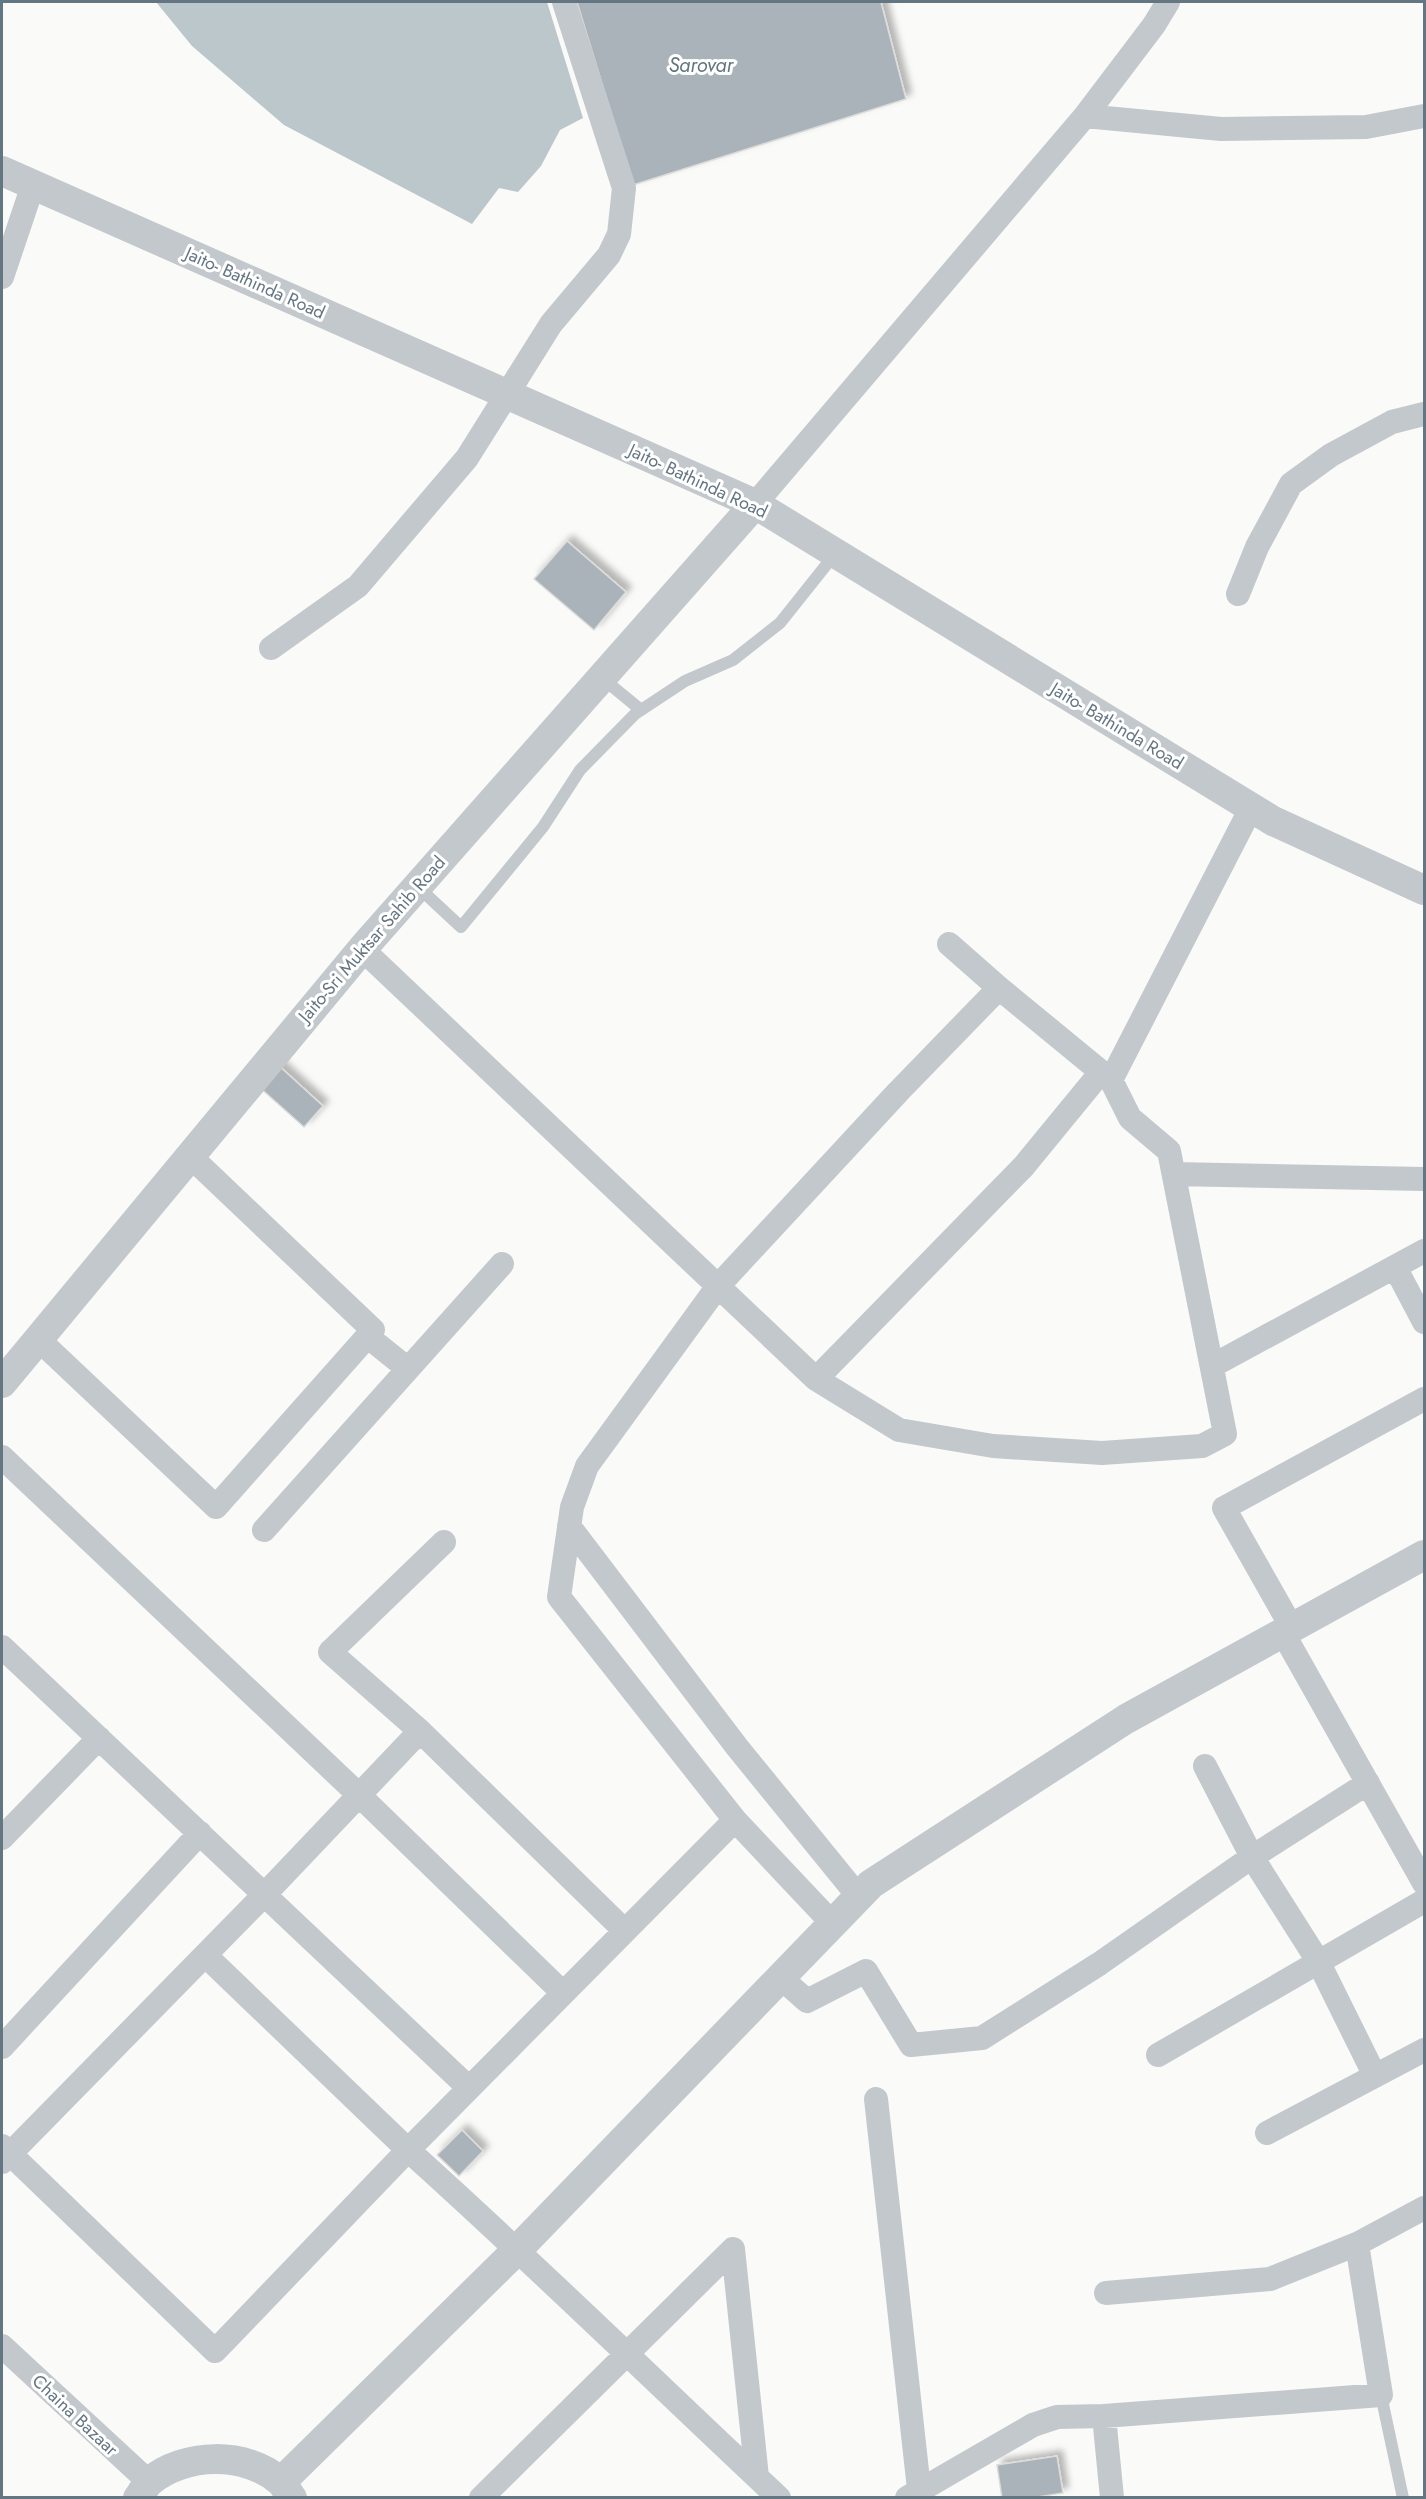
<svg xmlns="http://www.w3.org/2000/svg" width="1426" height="2499" font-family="Jost,sans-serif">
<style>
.water{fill:#bbc7cb}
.building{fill:#aab3b9;stroke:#dcdcda;stroke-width:1.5;filter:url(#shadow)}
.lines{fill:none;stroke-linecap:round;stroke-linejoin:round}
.service{stroke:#c3c8cc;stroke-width:12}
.minor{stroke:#c3c8cc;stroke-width:24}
.tertiary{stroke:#c3c8cc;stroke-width:30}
.labels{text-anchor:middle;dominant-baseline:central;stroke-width:6;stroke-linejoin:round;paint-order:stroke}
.street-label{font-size:18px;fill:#657683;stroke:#fff}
.water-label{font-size:20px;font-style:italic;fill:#60757c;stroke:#fff}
</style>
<defs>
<filter id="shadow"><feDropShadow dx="5.5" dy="-5.5" stdDeviation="3" flood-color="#0004"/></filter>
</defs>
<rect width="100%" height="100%" fill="#fafaf8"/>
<path class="water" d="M156,2H547L583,118L560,130L541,166L518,192L499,188L472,224L284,125L192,46Z"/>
<path class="building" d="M577,2H881L906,99L633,185Z
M567,541L626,592L594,630L534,579Z
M277,1064L323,1106L304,1127L258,1086Z
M462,2130L483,2151L459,2176L437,2155Z
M1057,2456L1063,2493L1031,2498H1002L997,2465Z"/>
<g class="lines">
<path class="service" d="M602,678L641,710
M418,887L461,927L543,827L580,770L635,714L685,681L733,660L780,623L835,554
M1381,2395L1403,2498"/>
<path class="minor" d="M1085,116L1221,129L1366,127L1424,116
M2,277L33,185
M755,504L1085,116L1154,25L1168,2
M1238,594L1257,547L1291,484L1331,455L1392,422L1424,414
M271,648L358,586L467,458L551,324L609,255L619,234L624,188L564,2
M362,949L816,1379L1024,1166L1101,1072
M999,988L1111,1080L1251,808
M1174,1174L1424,1179
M1395,1267L1424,1322
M367,1336L408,1369
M38,1339L216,1507L373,1330L190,1156
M1212,1366L1424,1251
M816,1379L899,1430L993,1446L1102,1453L1202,1446L1225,1434L1169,1151L1130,1118L1111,1080
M2,1457L359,1795L563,1993
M569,1526L737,1747L859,1897
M264,1530L502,1264
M1292,1628L1224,1508L1424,1399
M1283,1633L1424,1883
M2,1647L469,2088
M420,1731L625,1931
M1205,1766L1252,1857L1318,1961L1375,2076
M735,1820L559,1597L572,1507L587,1466L718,1286L898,1092L999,988L949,944
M2,1838L99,1738
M205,1955L408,2150L735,1820L833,1924
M781,1978L807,2001L866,1971L911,2045L982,2038L1099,1964L1252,1857L1368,1783
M2,2047L200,1833
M1158,2055L1424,1901
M876,2099L920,2498
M1267,2133L1424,2050
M2,2146L215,2351L408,2150C534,2263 655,2382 779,2498
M2,2162L265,1894L420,1731L330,1652L444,1542
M733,2249L757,2477
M1106,2293L1270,2279L1357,2244L1424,2208
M2,2346L149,2482
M1104,2416L1112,2498
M481,2498L733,2249
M907,2498L1033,2425L1057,2417L1104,2416L1381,2395L1357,2244"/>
<path class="tertiary" d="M2,171L755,504L1273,821L1424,890
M2,1383L362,949L755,504
M281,2482L518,2249L871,1884L1126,1719L1424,1555
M138,2498C142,2493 145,2486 149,2482C184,2452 247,2451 281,2482C285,2486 288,2493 292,2498"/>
</g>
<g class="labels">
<g class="street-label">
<text transform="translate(255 283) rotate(24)">Jaito- Bathinda Road</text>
<text transform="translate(698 481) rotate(25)">Jaito- Bathinda Road</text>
<text transform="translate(1117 726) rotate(31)">Jaito- Bathinda Road</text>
<text transform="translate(372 939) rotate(-49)">Jaito-Sri Muktsar Sahib Road</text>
<text transform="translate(75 2415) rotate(43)">Chaina Bazaar</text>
</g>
<g class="water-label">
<text x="701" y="65">Sarovar</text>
</g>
</g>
<rect width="1426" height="2499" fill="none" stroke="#657683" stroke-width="6"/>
</svg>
